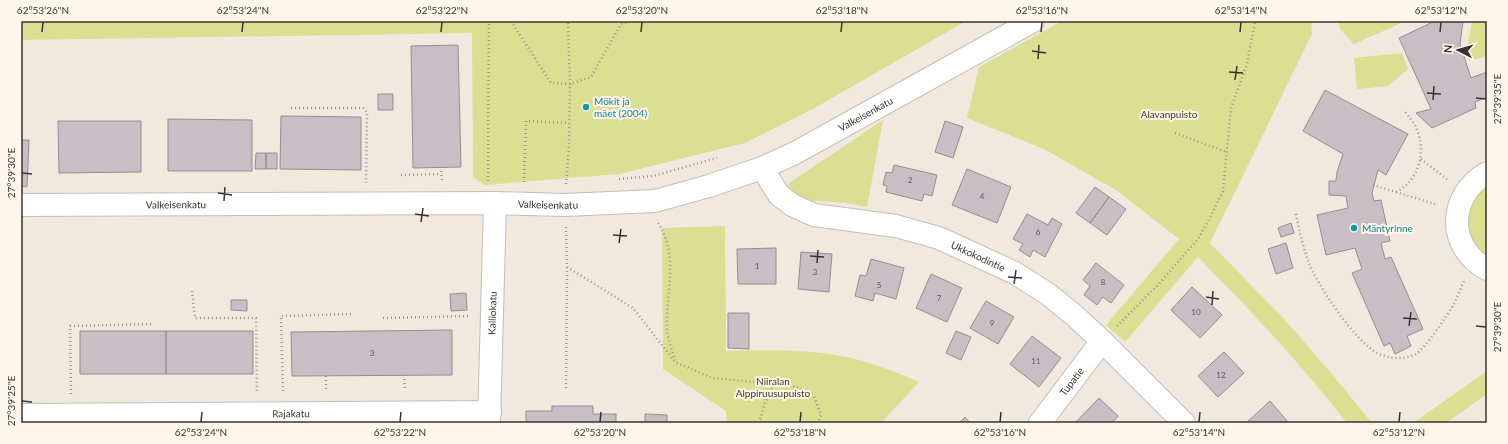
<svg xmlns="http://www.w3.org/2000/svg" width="1508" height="444" font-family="Lato,sans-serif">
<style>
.green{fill:#dadf92}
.building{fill:#cabec5;stroke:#978c92}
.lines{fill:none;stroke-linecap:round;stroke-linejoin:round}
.minor-casing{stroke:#c6bdb4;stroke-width:24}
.path{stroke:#9c968f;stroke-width:2.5;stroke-dasharray:1 3;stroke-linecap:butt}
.minor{stroke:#fff;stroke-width:22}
.ticks{fill:none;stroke:#373430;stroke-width:1.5}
.culture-dot{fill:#0f9aa8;stroke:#fef5eb;stroke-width:1.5}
.labels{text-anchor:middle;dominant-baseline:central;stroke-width:4;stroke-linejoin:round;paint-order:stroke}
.number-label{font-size:8px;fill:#5c5655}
.culture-label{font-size:10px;fill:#0d838f;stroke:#fef5eb;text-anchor:start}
.street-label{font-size:10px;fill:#373430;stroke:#fef5eb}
.park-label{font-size:10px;fill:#393b19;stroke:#fef5eb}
.neatline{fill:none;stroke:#373430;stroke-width:1.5}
.ticks-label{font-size:10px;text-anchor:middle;fill:#373430}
</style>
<rect width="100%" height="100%" fill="#f1e8de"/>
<path class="green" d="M21,21H966L813,109L745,143L619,174L484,185L473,177L472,33L21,40Z
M1062,21H1311L1312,34L1210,243L1284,319L1331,373L1372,423H1347C1301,364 1250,310 1198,257L1125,342L1106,325L1179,239L1116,190L1044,149L967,118L979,67Z
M1338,21H1406L1354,44L1340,29Z
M1472,21H1487V58L1483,57L1474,60L1468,44Z
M1402,53L1408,69L1388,86L1357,89L1354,58Z
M883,120L867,207L846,203L795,199L788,189L789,183Z
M1487,182V256L1483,254L1473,244L1467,231L1468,204Z
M725,226L726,351C763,350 805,349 841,356C868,361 894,371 919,382L881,423H727L726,411L663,369L662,228Z
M1487,371V394L1446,423H1413Z"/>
<path class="building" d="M1435,21H1463L1460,44L1471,78L1487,72V97L1475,102L1476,108L1432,128L1416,113L1431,109L1399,38Z
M458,45L461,167L413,168L411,46Z
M1325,90L1408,134L1386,175L1378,170L1372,193L1374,201L1381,200L1390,241L1381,243L1385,259L1391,257L1423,329L1407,336L1411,346L1395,354L1390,343L1384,346L1352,273L1362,269L1355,248L1326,255L1317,215L1348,208L1346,196L1329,195V181H1336L1337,172L1343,154L1303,131Z
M378,94H393V110H378Z
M281,116L361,117V170L280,169Z
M168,119L252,120V171H168Z
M58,121H141V172L59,173Z
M945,121L963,127L953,158L935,152Z
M21,140H29L27,187L21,186Z
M256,153H266V169H255Z
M266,153H277V169H266Z
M894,165L937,175L932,196L924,194L922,201L886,192L887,186L883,185L886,172L892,173Z
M967,169L1011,187L997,223L952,205Z
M1095,187L1109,197L1090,223L1076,213Z
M1109,197L1126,209L1107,235L1090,223Z
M1027,214L1048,225L1052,218L1062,224L1045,257L1033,250L1030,257L1019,250L1023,244L1013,239Z
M1291,223L1294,233L1281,237L1278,228Z
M1286,243L1293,268L1276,274L1268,249Z
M776,248V284H738L737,249Z
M801,252L832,254L829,292L798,289Z
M871,259L904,268L896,299L875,293L873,301L855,296L860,275L866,276Z
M1096,263L1124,285L1111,303L1103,297L1097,305L1084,295L1090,286L1083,280Z
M931,274L962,288L947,322L916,308Z
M1192,287L1222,315L1200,338L1171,310Z
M466,293L467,310L451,311L450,294Z
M231,300H247V311L231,310Z
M986,301L1014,317L998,344L970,328Z
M728,313H749V349L728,348Z
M452,330V375L292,376L291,332Z
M80,331H166V374H80Z
M166,331H253V374H166Z
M956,331L971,337L961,360L946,353Z
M1032,336L1061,358L1039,387L1010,364Z
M1224,352L1244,373L1218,397L1198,376Z
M1099,398L1118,416L1112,423H1075Z
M1270,401L1288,422L1287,423H1246Z
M552,406H593V414H616V423H526V411H552Z
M645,414L667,415V423H645Z
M965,417L970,423H959Z"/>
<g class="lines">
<defs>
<g id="minor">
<path id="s1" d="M762,168L779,195L792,205L814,215L896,226L939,238L1015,273L1048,294L1075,316L1102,341L1184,423"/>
<path d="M1487,173C1448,195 1446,247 1487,269"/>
<path id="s2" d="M21,205L495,203L565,205L655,201L709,186L762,168L795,153L1033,21"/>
<path id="s3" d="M21,415L490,412"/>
<path id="s4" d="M489,423L495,203"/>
<path id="s5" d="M1040,423L1102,341"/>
</g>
</defs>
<use href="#minor" class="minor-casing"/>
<path class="path" d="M511,21L551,83L570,84L591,77L621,24L631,21
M291,108H363L367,112L366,183
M1175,133L1227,152
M1421,159L1448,180
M441,167L442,181
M401,175L441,174
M619,179L653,176L717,158
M488,181L489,21
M524,182L526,121L569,123
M566,184L569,148L570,84L568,21
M1373,185L1438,205
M1396,192C1419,181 1427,151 1416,128C1414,122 1408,116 1404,110
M1296,214C1299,230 1303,246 1308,261C1317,285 1355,341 1377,353C1389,359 1403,360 1416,354C1423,351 1449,313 1454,304C1458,296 1461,287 1465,279
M658,223C679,254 666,292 667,327C667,338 672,350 675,360
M566,227L567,267L633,308L675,362L712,378L788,385L799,388L814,396L821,415L818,423
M192,291L195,318H256L257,393
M383,318L471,316
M1117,326L1158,285L1198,239L1211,216L1223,191L1231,108L1247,64L1255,21
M404,375L405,391
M326,376V391
M566,388L567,267
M283,391L281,316L352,314
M71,394L70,326L153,324
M759,423L765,403L774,384"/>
<use href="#minor" class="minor"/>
</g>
<path class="ticks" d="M42,32L43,22M242,32L243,22M441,32L442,22M641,32L642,22M841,32L842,22M1041,32L1042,22M1240,32L1241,22M1440,32L1441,22M1032,51L1046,53M1038,59L1039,45M1229,72L1243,73M1235,80L1237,66M1427,93L1441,94M1476,98L1486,99M1433,100L1434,86M22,173L32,174M218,193L232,195M224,201L225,187M415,214L429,216M421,222L423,208M613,235L627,236M619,243L621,229M810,256L824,257M817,263L818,250M1008,277L1022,278M1014,284L1016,270M1206,297L1219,299M1212,305L1213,291M1403,318L1417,319M1409,326L1411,312M1476,326L1486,327M22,401L32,402M201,422L202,412M400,422L401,412M600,422L601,412M800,422L801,412M1000,422L1001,412M1199,422L1200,412M1399,422L1400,412"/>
<g class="culture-dot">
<circle cx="586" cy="107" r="4"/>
<circle cx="1354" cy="228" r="4"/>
</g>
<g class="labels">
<g class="number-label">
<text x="910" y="180">2</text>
<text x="982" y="196">4</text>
<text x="1038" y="232">6</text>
<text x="757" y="266">1</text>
<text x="815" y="272">3</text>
<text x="1103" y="282">8</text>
<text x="879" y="285">5</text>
<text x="939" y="298">7</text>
<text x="1196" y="312">10</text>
<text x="992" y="323">9</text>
<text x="372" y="353">3</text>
<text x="1036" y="361">11</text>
<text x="1221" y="375">12</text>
</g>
<g class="culture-label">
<text x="594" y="101">Mökit ja<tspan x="594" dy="12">mäet (2004)</tspan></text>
<text x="1362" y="228">Mäntyrinne</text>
</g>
<g class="street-label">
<text stroke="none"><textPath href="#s2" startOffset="863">Valkeisenkatu</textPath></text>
<text stroke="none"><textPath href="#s2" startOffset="527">Valkeisenkatu</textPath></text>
<text stroke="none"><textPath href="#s2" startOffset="155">Valkeisenkatu</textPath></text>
<text stroke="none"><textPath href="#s1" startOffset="243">Ukkokodintie</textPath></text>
<text stroke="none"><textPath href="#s4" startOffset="110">Kalliokatu</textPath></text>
<text stroke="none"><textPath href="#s5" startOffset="52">Tupatie</textPath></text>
<text stroke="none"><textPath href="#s3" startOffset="270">Rajakatu</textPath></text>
</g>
<g class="park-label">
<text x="1169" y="114">Alavanpuisto</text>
<text x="773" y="381">Niiralan<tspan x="773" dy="12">Alppiruusupuisto</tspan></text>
</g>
</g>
<rect width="1508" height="444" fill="none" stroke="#fef5eb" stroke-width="44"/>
<g transform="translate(1458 50) rotate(276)" stroke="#fef5eb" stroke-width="3" paint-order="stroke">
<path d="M0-3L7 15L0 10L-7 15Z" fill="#373430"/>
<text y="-6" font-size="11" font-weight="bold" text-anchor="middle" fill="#373430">N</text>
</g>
<rect x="22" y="22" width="1464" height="400" class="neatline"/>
<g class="ticks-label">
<text x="43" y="14">62°53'26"N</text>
<text x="243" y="14">62°53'24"N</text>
<text x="442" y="14">62°53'22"N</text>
<text x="642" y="14">62°53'20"N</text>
<text x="842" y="14">62°53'18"N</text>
<text x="1042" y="14">62°53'16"N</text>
<text x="1241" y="14">62°53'14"N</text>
<text x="1441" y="14">62°53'12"N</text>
<text transform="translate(1497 99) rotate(-90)" y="4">27°39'35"E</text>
<text transform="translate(11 173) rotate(-90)" y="4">27°39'30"E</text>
<text transform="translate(1497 327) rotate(-90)" y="4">27°39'30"E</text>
<text transform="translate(11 401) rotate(-90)" y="4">27°39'25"E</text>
<text x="201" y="436">62°53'24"N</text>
<text x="400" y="436">62°53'22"N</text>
<text x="600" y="436">62°53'20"N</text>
<text x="800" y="436">62°53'18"N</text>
<text x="1000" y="436">62°53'16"N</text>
<text x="1199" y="436">62°53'14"N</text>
<text x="1399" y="436">62°53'12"N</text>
</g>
</svg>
